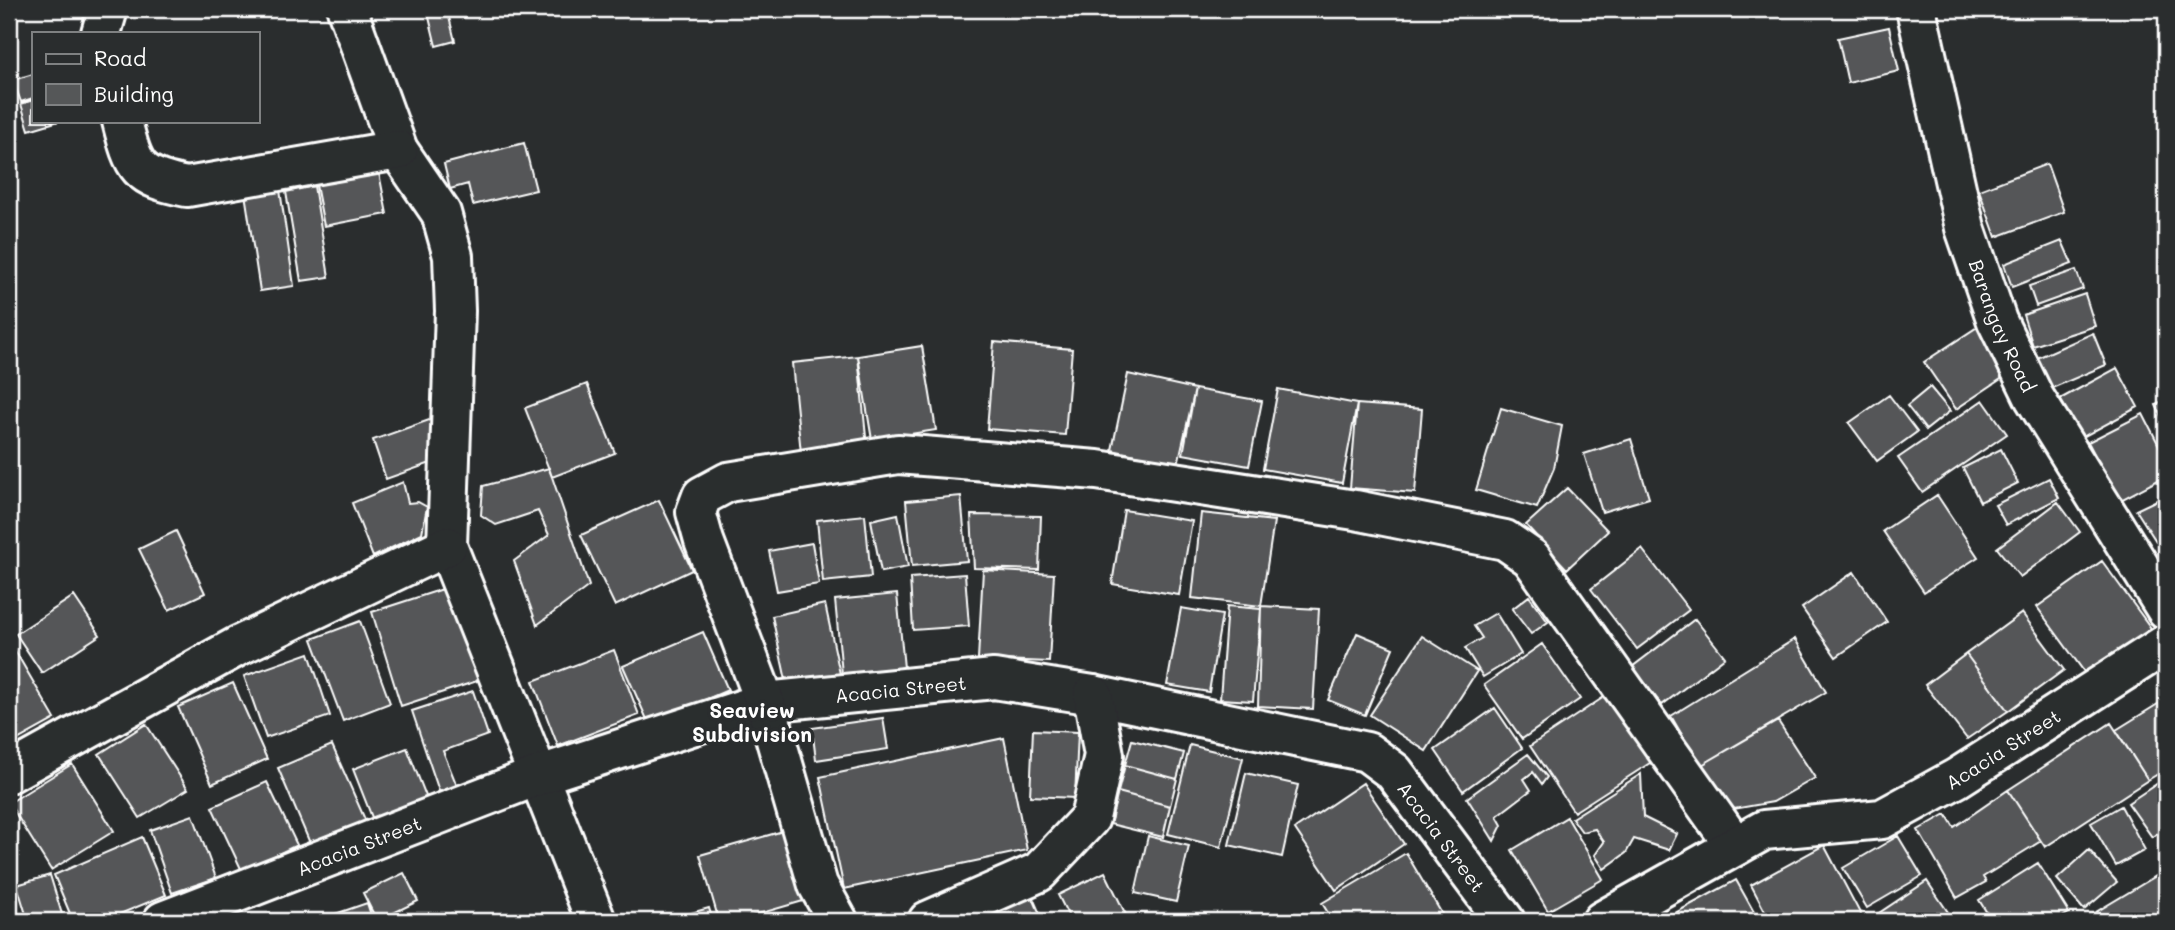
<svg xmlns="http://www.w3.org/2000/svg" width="2175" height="930" font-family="Mali,sans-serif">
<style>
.building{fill:#555758;stroke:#fff;stroke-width:2}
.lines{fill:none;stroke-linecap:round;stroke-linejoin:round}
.street-casing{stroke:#fff;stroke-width:44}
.secondary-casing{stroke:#fff;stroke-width:44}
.street{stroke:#2a2d2e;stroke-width:38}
.secondary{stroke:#2a2d2e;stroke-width:38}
.labels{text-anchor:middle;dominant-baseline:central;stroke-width:7;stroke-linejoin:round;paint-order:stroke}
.street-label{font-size:19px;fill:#fff;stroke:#2a2d2e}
.neighbourhood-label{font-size:21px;font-weight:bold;fill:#fff;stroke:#2a2d2e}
</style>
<rect width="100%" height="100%" fill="#2a2d2e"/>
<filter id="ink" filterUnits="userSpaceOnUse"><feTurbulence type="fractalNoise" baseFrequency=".0143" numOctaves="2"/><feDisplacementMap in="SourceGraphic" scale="14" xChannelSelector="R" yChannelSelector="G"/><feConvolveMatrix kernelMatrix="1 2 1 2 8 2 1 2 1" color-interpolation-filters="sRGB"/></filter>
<g filter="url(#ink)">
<path class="building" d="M427,9H447L455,41L436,46Z
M1889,27L1899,71L1848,83L1838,38Z
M33,74V98L21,102L13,80Z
M33,100V121H59L29,130L21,104Z
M524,143L536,190L473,205L468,184L450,189L444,164Z
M2047,164L2064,212L1996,237L1979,190Z
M379,173L387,214L324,226L316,185Z
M279,183L294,286L260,291L244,187Z
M314,186L329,277L301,281L286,192Z
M2062,241L2072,264L2012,287L2004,264Z
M2076,270L2083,289L2036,306L2029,286Z
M2085,294L2095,326L2033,346L2023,315Z
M1982,324L2013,371L1956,409L1924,362Z
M2093,333L2106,365L2050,389L2037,358Z
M994,342L1072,349L1065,435L987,429Z
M922,346L936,430L872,440L858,356Z
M858,356L867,447L801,453L792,363Z
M2117,368L2138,407L2081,438L2060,399Z
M1128,374L1195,389L1178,464L1112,450Z
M587,384L615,453L552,477L525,408Z
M1930,387L1950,411L1926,430L1907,406Z
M1195,389L1262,401L1249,466L1183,454Z
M1278,389L1357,404L1342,483L1263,469Z
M1889,395L1917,432L1877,461L1849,423Z
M1983,400L2007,434L1922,492L1898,458Z
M2166,400V427L2156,405Z
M1357,404L1422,409L1415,493L1350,488Z
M1501,408L1562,426L1554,468L1537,508L1476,490Z
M2143,414L2166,459V476L2119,501L2088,442Z
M432,419L445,458L386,479L373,440Z
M1631,439L1649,498L1602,512L1584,454Z
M2001,449L2018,483L1980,502L1963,468Z
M549,468L589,586L537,625L514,561L549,535L538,511L496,525L481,515L483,486Z
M2049,478L2059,498L2006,525L1995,505Z
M403,482L408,503L418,502L427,507L422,533L373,557L352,503Z
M1567,488L1608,531L1567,569L1526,525Z
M1937,495L1978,557L1924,592L1883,531Z
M961,496L967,561L912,566L906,501Z
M2163,497L2166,501V550L2163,552L2136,510Z
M659,500L692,570L615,606L581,535Z
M2058,502L2080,532L2020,577L1997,548Z
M1124,510L1192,521L1179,595L1112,584Z
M1201,513L1274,521L1261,606L1192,598Z
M898,514L908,567L881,572L871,520Z
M865,515L871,577L823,582L817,520Z
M971,515L1041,516L1039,570L974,568Z
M176,531L205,593L169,610L139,549Z
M812,543L819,584L777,591L769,551Z
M1642,549L1689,610L1637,649L1591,589Z
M2102,561L2153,631L2088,677L2037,607Z
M983,570L1054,574L1049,662L978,659Z
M1854,572L1887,622L1836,657L1802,608Z
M965,574L969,626L913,630L910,578Z
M449,587L480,680L401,706L372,612Z
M897,594L904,668L842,674L835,600Z
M74,596L100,635L42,673L16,634Z
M1529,596L1548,622L1531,634L1512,609Z
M825,604L840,674L787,685L772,616Z
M1227,606L1261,609L1253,701L1220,699Z
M1261,606L1319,609L1313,709L1258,706Z
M1181,608L1222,615L1209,692L1167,685Z
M1496,613L1521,654L1483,677L1465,648L1482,638L1474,626Z
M2022,613L2064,670L2008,711L1966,654Z
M1695,619L1725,657L1662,705L1632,667Z
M360,621L390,703L343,721L312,639Z
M703,632L728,690L649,724L623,666Z
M1357,633L1393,648L1365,715L1328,700Z
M1422,636L1477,671L1426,751L1370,715Z
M1795,639L1826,692L1700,766L1671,716Z
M1542,644L1580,699L1522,739L1484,685Z
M14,649L55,719L10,744L9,652Z
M614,650L639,715L558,746L533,681Z
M309,653L330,716L266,738L244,676Z
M1966,654L2008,711L1967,739L1925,685Z
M233,683L267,759L212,784L178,707Z
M473,691L488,735L443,751L461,796L443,803L412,711Z
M1607,695L1653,761L1574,812L1530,746Z
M2166,699V769L2148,780L2116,730Z
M1495,708L1522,748L1463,791L1435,750Z
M883,718L888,749L816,760L812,728Z
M1778,721L1815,778L1773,802L1734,809L1700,766Z
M2111,723L2148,780L2045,847L2008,790Z
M146,724L188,789L140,818L99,754Z
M1033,730L1078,732L1075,798L1030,796Z
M1004,738L1027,850L844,889L820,777Z
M1132,740L1184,753L1177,779L1125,765Z
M332,745L367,824L312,848L278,768Z
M1190,745L1243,758L1221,847L1168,834Z
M407,748L429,804L375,825L353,769Z
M1528,754L1547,777L1542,784L1533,772L1524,779L1531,790L1497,816L1502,825L1494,841L1467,798Z
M72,764L114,831L51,870L9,803Z
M1125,765L1177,779L1170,806L1118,792Z
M1246,773L1298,785L1282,857L1229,845Z
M1641,774L1643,817L1677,834L1669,850L1634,839L1626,853L1604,869L1595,855L1604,842L1595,829L1582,832L1572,818Z
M2164,779L2166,827L2152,837L2128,803Z
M267,782L297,845L242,871L212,807Z
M1363,783L1404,844L1336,890L1295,829Z
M2008,790L2041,841L1983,877L1986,882L1957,898L1918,830L1946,814L1954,827Z
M1118,792L1170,806L1163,837L1110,824Z
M2121,806L2145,850L2116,866L2091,823Z
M193,815L216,878L172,893L150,830Z
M1567,817L1603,879L1548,911L1512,850Z
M790,829L810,899L734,921H719L700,855Z
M1148,836L1189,846L1176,902L1135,893Z
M1898,836L1922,876L1867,908L1843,868Z
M142,837L166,895L103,921H73L54,875Z
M1824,845L1861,915L1850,921H1770L1751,885Z
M2089,850L2117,882L2084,910L2057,879Z
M1406,853L1442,914L1430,921H1333L1322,903Z
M2038,863L2069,913L2055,921H1992L1979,900Z
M2166,870V921H2081Z
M1105,872L1129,921H1071L1058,895Z
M404,873L418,901L377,921L363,893Z
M50,875L64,921H28L17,885Z
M1736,880L1759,921H1682L1677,912Z
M1927,881L1954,921H1881L1876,915Z
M1030,891L1043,921H996L990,908Z
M367,903L373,921H315Z
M709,908L713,921H662Z
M1663,908L1670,921H1640Z
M452,913L455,921H429Z"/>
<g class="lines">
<defs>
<g id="street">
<path d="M347,9L398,150L441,213L453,256L455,311L447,546L596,921"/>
<path d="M101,33L108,9"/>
<path d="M122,121C134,169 137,177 187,187L398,150"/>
<path d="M9,773L240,645L447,546"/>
<path id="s1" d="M163,921L540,775L765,702L994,679L1093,695L1367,752L1394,772L1505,921"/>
<path d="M838,921L818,885L765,702L704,541L696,512L702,496L728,482L898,454L1097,470L1355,510L1505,540L1531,558L1735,846"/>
<path d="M928,921L1039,872L1090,818L1104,755L1093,695"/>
<path id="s2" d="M1602,921L1764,830L1882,819L1957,778L2166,644"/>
</g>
<g id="secondary">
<path id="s3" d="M1916,9L1965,228L1997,321L2034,397L2166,609"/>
</g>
</defs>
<use href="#street" class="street-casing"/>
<use href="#secondary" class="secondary-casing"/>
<use href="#street" class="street"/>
<use href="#secondary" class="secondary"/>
</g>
</g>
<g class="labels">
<g class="street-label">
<text stroke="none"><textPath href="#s3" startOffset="329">Barangay Road</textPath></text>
<text stroke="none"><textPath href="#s1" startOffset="777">Acacia Street</textPath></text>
<text stroke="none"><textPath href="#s2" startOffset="444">Acacia Street</textPath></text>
<text stroke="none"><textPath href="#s1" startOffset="1365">Acacia Street</textPath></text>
<text stroke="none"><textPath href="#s1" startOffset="210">Acacia Street</textPath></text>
</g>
<g class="neighbourhood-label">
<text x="752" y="709">Seaview<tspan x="752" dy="24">Subdivision</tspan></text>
</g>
</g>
<rect width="2175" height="930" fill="none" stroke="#2a2d2e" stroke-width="35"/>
<rect x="18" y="18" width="2140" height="895" fill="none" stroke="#fff" stroke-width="2.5" filter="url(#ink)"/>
<rect x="32" y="32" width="228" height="91" fill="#2a2d2e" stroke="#7f8182" stroke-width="2"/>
<rect x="46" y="54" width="35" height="10" fill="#2a2d2e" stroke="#7f8182" stroke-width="2"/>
<text x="94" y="66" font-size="21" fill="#ffffff">Road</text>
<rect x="46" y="84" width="35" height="21" fill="#555758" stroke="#7f8182" stroke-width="2"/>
<text x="94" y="102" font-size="21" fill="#ffffff">Building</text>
</svg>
